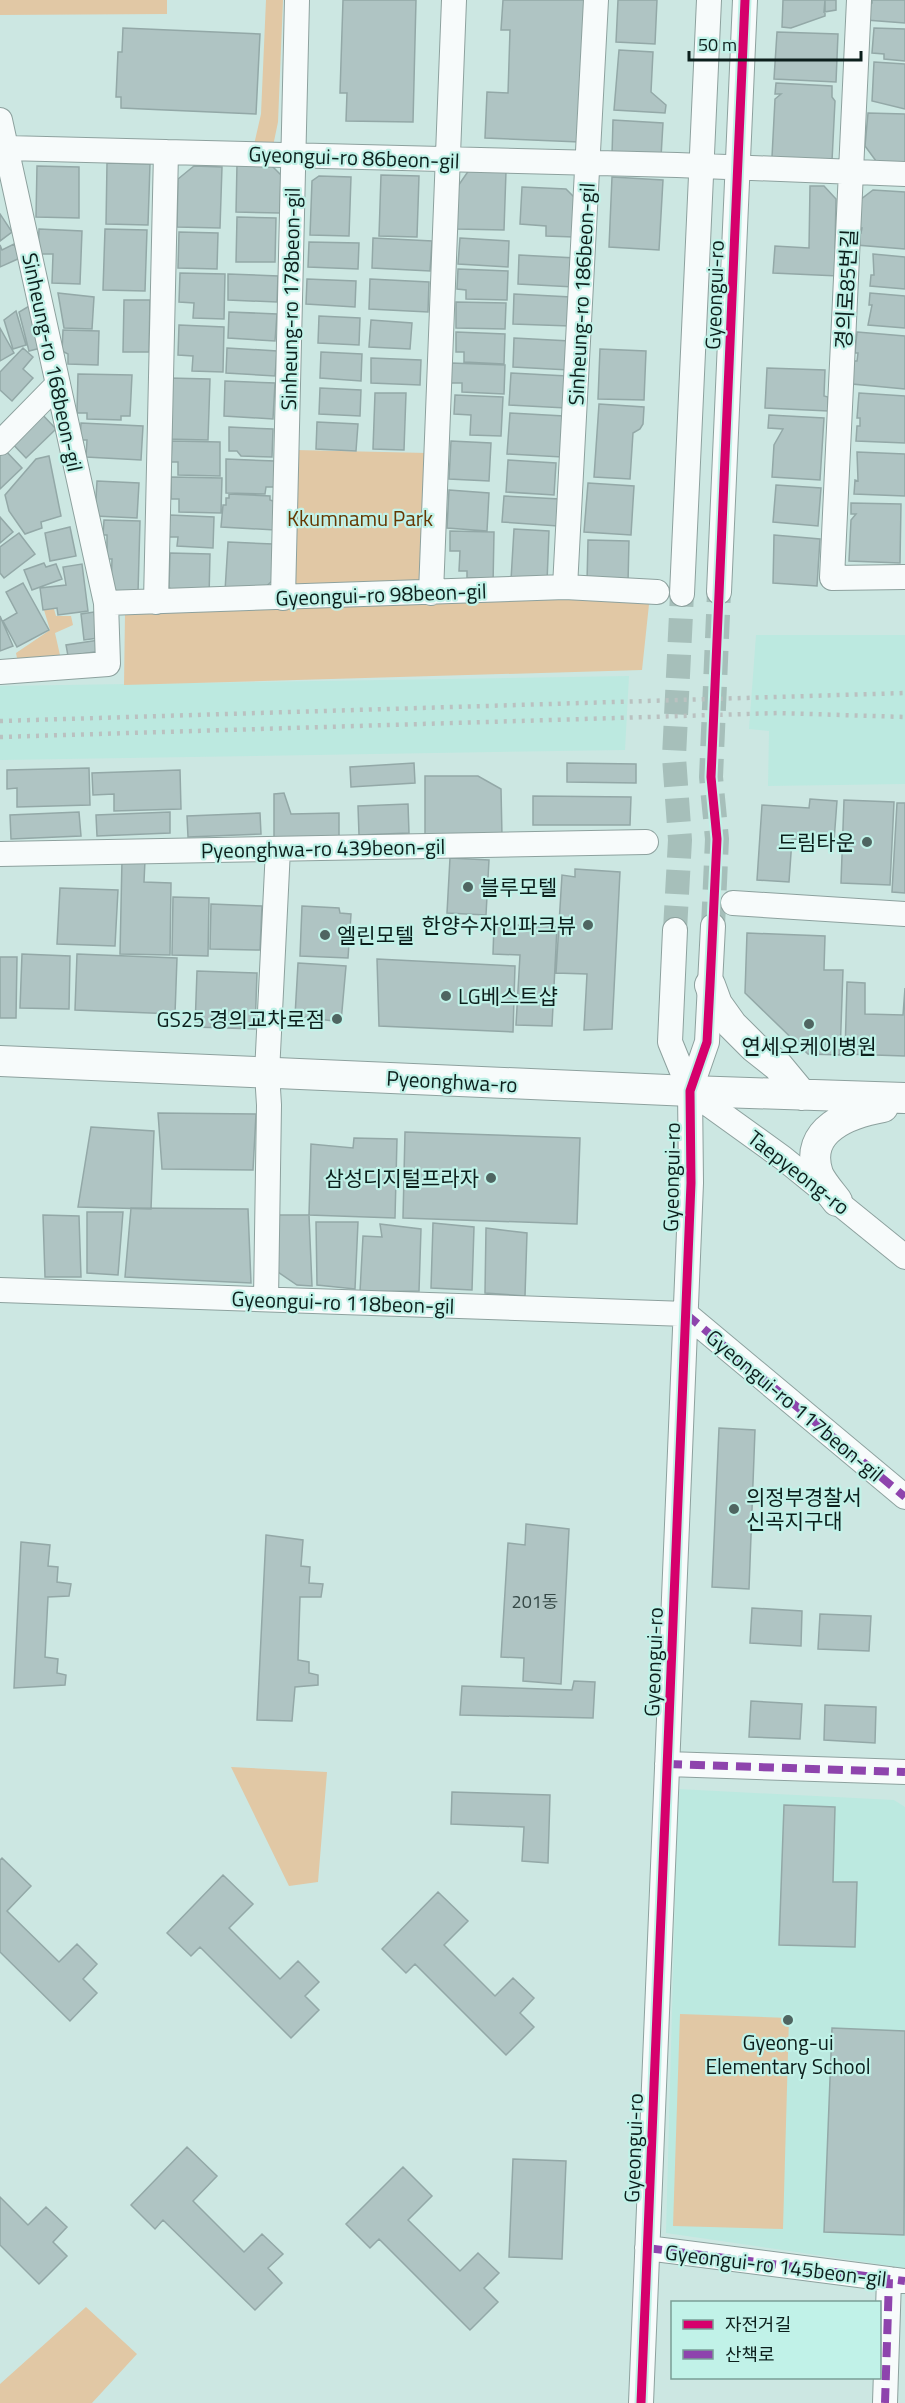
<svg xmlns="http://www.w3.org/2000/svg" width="905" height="2403" font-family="'Titillium Web','Noto Sans KR',sans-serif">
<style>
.built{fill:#bce9e0}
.green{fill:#e1c8a5}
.building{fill:#afc4c3;stroke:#93a8a7;stroke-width:1.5}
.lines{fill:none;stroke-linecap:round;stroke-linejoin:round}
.minor-tunnel{stroke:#a6bfba;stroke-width:24;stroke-dasharray:24 12;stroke-linecap:butt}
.minor-casing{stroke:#8da19e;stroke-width:26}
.major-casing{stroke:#8da19e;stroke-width:32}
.minor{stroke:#f7fbfb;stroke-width:24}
.major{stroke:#f7fbfb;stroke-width:30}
.rail{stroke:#bac1c0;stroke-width:4.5;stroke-dasharray:3 6;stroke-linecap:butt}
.quiet{stroke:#8e44ad;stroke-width:8;stroke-dasharray:15 8;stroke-linecap:butt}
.cycleway-casing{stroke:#c1f2e8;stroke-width:13}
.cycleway{stroke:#d6006c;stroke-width:9}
.poi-dot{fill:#4f6561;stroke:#c1f2e8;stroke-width:2}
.labels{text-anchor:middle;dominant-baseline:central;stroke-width:4.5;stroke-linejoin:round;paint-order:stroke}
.number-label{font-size:18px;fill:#354846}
.street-label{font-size:21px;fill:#0c1f1c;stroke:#c1f2e8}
.park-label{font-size:21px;fill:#653600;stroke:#c1f2e8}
.poi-label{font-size:21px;fill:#0c1f1c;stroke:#c1f2e8;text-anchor:end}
</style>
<rect width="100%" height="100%" fill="#cce7e2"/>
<path class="built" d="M756,635H905V784L768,786L769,731L749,729Z
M629,676L625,750L0,760V686Z
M678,1789L894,1800L905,1807V2268L666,2233Z"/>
<path class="green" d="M0,0H167V14L0,15Z
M266,0H283L278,122L272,151L253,149L261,114Z
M295,450L428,453L425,584L292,591Z
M650,595L642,670L124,685L125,614Z
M54,609L56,616H71L73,625L55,633L62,664L19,668L16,653L50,630L44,610Z
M231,1767L327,1772L318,1882L289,1886Z
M680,2014L789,2018L783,2229L673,2226Z
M86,2307L137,2354L92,2403H0V2384Z"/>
<path class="building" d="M343,0H416L413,122L346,121L347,93H340Z
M503,0H585L579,142L485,138L487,92L508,93L510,30H501Z
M618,0H657L655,44L616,42Z
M783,0H825V16L791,28L782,27Z
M825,0H836V10L824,12Z
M872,0H905V23L866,20L867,3H872Z
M123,28L260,34L256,114L121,108V97H116L118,52H122Z
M874,28L905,29V61L884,59V54L872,53Z
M777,32L838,34L836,82L774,79Z
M619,50L653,52L651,92L666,105L665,113L614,110Z
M874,62L905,64V109L872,101Z
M776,83L832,86V97L835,101L832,161L772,157L775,99L781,94H775Z
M868,113L905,114V166L879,165L865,146Z
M613,120L663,123L661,157L612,155Z
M107,163L150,164L148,225L106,224Z
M237,164L271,165L281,175L280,213L236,212Z
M37,166L79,167V218L36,217Z
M194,166L222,167L220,228L177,227L178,179Z
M469,170L506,171L504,230L456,229L458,186Z
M381,175L419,176L417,237L379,236Z
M319,176L351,177L349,236L310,235L312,181Z
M612,177L663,180L659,250L609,247Z
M810,186H824L836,199L835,248L838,251V276L773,273L775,246L809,248Z
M522,187L566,189L576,199L574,237L546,236V226L520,224Z
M873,190L905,192V249L856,245L858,232L861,233L862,228H858L860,200Z
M0,214L12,232L0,241Z
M237,217L276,218L275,262H236Z
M39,229L82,231L80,284L52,283L53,254H38Z
M105,229L147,230L145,291L103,290Z
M179,232L218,233L217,269L178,268Z
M373,238L432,241L430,271L372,268Z
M460,238L509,241L508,267L458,264Z
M309,242L359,243L358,269L308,267Z
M14,244L20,258L0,267V245L2,250Z
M873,254L905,257V289L870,286L871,275H874Z
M519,255L576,258L574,287L518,284Z
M458,269L508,271L507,300L466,299V290L457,289Z
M180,273L225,274L224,319L193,318L194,303L179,302Z
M228,274L278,276L277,302L228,300Z
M307,279L356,281L355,307L306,304Z
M370,279L429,282L428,312L369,309Z
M58,293L94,297L92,329L64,328Z
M870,293L905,296V328L868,325L872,305H869Z
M514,294L571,297L570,326L513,324Z
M124,300H150L149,352H123Z
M456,302L506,303L505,329L456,328Z
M31,305L41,348L29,351L19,312Z
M16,311L26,345L13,349L4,320Z
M229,312L277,314L275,341L228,338Z
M319,316L360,318L359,345L318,343Z
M371,320L412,323L410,349L369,347Z
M179,325L224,327L223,372L192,371L193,356L178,355Z
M0,328L14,353L0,361Z
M63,330L99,331L98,365L68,364V354L62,351Z
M456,332L505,334L504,364L464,362V352H456Z
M857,332L905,336V389L852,384L854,361H857L858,353H855Z
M514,338L570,341L569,370L513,367Z
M23,348L33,357L23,369L33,378L12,401L0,390V372Z
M227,348L277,351L275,376L226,373Z
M600,349L646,351L644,400L598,399Z
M321,352L362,354L361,381L320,378Z
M371,358L421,360L420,385L371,383Z
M451,363L505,365L504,394L462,392V383H450Z
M767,368L825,370L824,396L828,397V411L765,408Z
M511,373L567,376L566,408L509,405Z
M78,374L132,375L130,416H121V420L87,419V413H77Z
M168,378L210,379L208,440L166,439Z
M225,381L275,383L273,419L224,416Z
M320,388L361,390L360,416L319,414Z
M375,393H406L404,450L373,449Z
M859,393L905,396V443L856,441L857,426H860V418H857Z
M455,395L503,397L501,436L470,435L471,415L454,414Z
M599,404L644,407L643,424L640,429L633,433L630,479L594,477Z
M39,411L56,429L26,458L8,439Z
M510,413L564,416L562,457L507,454Z
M769,415L824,418L820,480L772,477L774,445L783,429L768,428Z
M317,422L358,424L356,451L316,449Z
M81,423L143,426L141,460L86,457L87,440H80Z
M229,427L273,429L272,457L241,456L237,451H229Z
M172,441L220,442V476L178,475V462H171Z
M451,441L491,443L489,481L449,479Z
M2,447L22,468L0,489V448Z
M857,452L905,454V496L854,494L855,480L858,481Z
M49,456L61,516L41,522L42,528L25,534L9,511L5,495L36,459Z
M226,459L275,461L274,487H266L265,494L226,493Z
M508,460L556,463L554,495L506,492Z
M171,477L222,478L221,513L179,512V499H171Z
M97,481L139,483L137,518L95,516Z
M588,483L634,486L631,535L584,532Z
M776,485L821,488L818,526L773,522Z
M449,490L489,493L487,531L447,528Z
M229,494L270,496V500L276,502L275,530L221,527L223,505H226V498H229Z
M504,496L560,499L558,526L502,522Z
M851,503L901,504L900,563L849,561L851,520L856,514H851Z
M170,515L214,517L213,548L177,546L178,537H168Z
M0,517L13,532L0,543Z
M104,520L140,521L138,593H121L111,588L112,559H107V535H103Z
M70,527L76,556L50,561L45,533Z
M514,529L549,531L547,582L511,580Z
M450,531L494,532L493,586L475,578H467V571H459L460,551H450Z
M19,533L35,554L4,578L0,573V547Z
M774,535L820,539L817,586L773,583Z
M588,540L629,541L628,583L587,582Z
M228,542L273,544L272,581L260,592L225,591Z
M170,553L210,554L209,598L177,597L169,587Z
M44,563L46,567L56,564L62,579L32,590L24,570Z
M82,564L88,611L58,615L57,608L43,610L40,588L66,585L63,567Z
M23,583L49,630L17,647L3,621L17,613L6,592Z
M94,612L98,638L84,640L81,614Z
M0,616L13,646L0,651Z
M99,640L101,651L68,656L66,645Z
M414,763L415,783L351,787L350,767Z
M567,763L636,764V783L567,782Z
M89,768L90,805L17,807V788L7,789V770Z
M180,770L181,809L114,811V794L93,795L92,773Z
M425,776H478L501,789L502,836L425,837Z
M284,793L291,814L339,813V837L274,838V794Z
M533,796L631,797L630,825H533Z
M810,799L837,801L834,841L792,839L789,882L757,880L762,805L809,808Z
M844,800L894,802L890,885L841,883Z
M897,803H905V893L892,892Z
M408,804L409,833L359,835L358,806Z
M79,812L81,836L11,839L10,815Z
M170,812V833L97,836L96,815Z
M260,813L261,834L188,837L187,816Z
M450,858L489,860L486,915L447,913Z
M122,860H145L144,882L171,883L170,955L120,954Z
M575,869L620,872L612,1029L584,1030L587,974L556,973L562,875L575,877Z
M60,888L118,890L115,946L57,944Z
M173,897L209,898L208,956L172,955Z
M211,904L262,906L260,950L210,949Z
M302,906L339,908L340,913L351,914L348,958L300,956Z
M494,924L557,927L552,1026L516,1025L520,955L493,954Z
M747,933L825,936L824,970H843L840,1055L808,1054L745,993Z
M22,954L70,956L69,1009L20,1008Z
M77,954L177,958L175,1014L75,1010Z
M0,957H17L16,1018H0Z
M377,959L515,966L513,1032L379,1026Z
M298,963L346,966L341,1022L295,1016Z
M197,971L257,973L255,1029L195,1027Z
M847,982L865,983V1014L903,1015L905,988V1056L845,1054Z
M158,1113L256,1114L253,1170L162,1169Z
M91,1127L154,1131L151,1209L78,1207Z
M405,1132L580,1138L577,1224L403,1218Z
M354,1138L397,1139L395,1218L309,1215L311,1144L353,1148Z
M131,1208L248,1209L251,1283L125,1277Z
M87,1212H123L118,1275L87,1273Z
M43,1215L79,1216L81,1277H45Z
M273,1215H309L312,1286L297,1285L272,1268Z
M316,1222H358L355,1289L317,1285Z
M433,1223L474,1227L472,1290L431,1288Z
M380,1224L421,1229L419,1291L360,1292L363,1236L382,1237Z
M486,1228L527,1233L525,1296L485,1293Z
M719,1428L755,1430L749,1589L712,1587Z
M526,1524L569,1529L561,1684L523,1681L524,1658L501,1657L508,1543L525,1545Z
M266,1535L303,1540L301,1566L310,1567L309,1583L323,1584L321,1597H300L298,1660L309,1662V1673L318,1675V1685L295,1687L292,1721L257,1720Z
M21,1542L50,1545L48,1566L58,1567L57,1582L71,1584L69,1596L48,1597L45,1657L58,1659L57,1673L66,1675L65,1685L14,1688Z
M752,1608L802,1611L801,1646L750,1643Z
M820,1614L871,1616L869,1651L818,1649Z
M574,1681L595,1682L593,1718L460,1715L462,1686L572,1690Z
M751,1701L802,1704L800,1739L749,1737Z
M825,1705L876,1707L875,1743L824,1740Z
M452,1792L550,1795L548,1863L522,1861L524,1827L451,1824Z
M784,1805L835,1807L833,1882H857L855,1947L779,1945Z
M2,1858L31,1886L7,1911L59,1962L77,1944L97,1964L83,1979L97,1993L70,2021L0,1952V1860Z
M223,1875L253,1904L229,1928L280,1979L298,1961L319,1982L305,1996L319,2010L291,2038L200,1947L191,1956L167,1933Z
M438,1892L468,1921L444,1945L495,1996L513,1978L534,1998L520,2013L534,2027L506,2055L415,1964L406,1973L382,1949Z
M832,2028L905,2031L904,2235L824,2232Z
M187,2147L217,2176L193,2201L244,2252L262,2234L283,2254L268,2268L282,2283L255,2310L163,2220L155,2229L131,2205Z
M513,2159L566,2161L562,2259L509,2257Z
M403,2167L432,2196L408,2220L460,2271L478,2253L499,2273L484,2288L498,2302L470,2330L379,2239L370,2248L346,2224Z
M0,2197L28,2225L46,2207L67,2227L53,2242L67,2256L39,2284L0,2245Z"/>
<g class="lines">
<path class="minor-tunnel" d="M713,926L717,839L711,777L719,592
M675,930L680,840L674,757L682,594"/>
<defs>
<path id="minor" d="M859,0L832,578L905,577
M0,120L106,603L108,664L0,672
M6,148L677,165L905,174
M0,443L58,384
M565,587L596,0
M719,592L745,0
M431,593L454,0
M682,594L709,0
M283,598L297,0
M156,602L166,152
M106,603L565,587L657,592
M0,854L646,842
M733,903L905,914
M675,930L670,1042L690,1091
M690,1091L783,1158L905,1257
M0,1290L686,1314L905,1497
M266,1299L269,1105L267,1073L278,849
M667,1764L905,1772
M647,2248L905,2281
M641,2403L691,1183L690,1091L707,1042L713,926
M885,2403L889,2279"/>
<path id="major" d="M710,985L717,1004L732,1025L754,1047L778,1066L802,1095
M0,1061L690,1091L905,1098
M837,1201C831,1193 822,1183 818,1174C803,1129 850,1113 883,1107"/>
</defs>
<use href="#minor" class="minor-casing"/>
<use href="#major" class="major-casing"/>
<use href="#minor" class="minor"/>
<use href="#major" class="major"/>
<path class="rail" d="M0,721L905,693
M0,737L778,713L905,717"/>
<path class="quiet" d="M686,1314L905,1497
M667,1764L905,1772
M647,2248L905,2281
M885,2403L889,2279"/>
<defs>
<path id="cycleway" d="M641,2403L691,1183L690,1091L707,1042L710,985L717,839L711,777L745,0"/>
</defs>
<use href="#cycleway" class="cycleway-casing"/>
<use href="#cycleway" class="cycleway"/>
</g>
<g class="poi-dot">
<circle cx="867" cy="842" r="6"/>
<circle cx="468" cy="887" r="6"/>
<circle cx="588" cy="925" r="6"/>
<circle cx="325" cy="935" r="6"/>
<circle cx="446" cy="996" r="6"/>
<circle cx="337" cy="1019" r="6"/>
<circle cx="809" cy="1024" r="6"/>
<circle cx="491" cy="1178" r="6"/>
<circle cx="734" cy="1509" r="6"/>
<circle cx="788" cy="2020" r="6"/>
</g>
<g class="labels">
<g class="number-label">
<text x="535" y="1601">201동</text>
</g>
<g class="street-label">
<text transform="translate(354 157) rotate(2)">Gyeongui-ro 86beon-gil</text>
<text transform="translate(846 289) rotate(-87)">경의로85번길</text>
<text transform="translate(581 294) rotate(-87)">Sinheung-ro 186beon-gil</text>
<text transform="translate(714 295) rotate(-88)">Gyeongui-ro</text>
<text transform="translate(290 299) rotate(-89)">Sinheung-ro 178beon-gil</text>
<text transform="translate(53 362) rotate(78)">Sinheung-ro 168beon-gil</text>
<text transform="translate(381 594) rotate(-2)">Gyeongui-ro 98beon-gil</text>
<text transform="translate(323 848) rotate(-1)">Pyeonghwa-ro 439beon-gil</text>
<text transform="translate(452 1081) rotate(3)">Pyeonghwa-ro</text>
<text transform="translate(799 1172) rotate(38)">Taepyeong-ro</text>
<text transform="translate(671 1177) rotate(-89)">Gyeongui-ro</text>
<text transform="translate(343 1302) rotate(2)">Gyeongui-ro 118beon-gil</text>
<text transform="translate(795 1405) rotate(40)">Gyeongui-ro 117beon-gil</text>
<text transform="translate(653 1662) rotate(-88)">Gyeongui-ro</text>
<text transform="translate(633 2148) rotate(-88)">Gyeongui-ro</text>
<text transform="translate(776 2265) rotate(7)">Gyeongui-ro 145beon-gil</text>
</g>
<g class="park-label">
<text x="360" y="518">Kkumnamu Park</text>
</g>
<g class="poi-label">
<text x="855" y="842">드림타운</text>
<text x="480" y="887" text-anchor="start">블루모텔</text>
<text x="576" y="925">한양수자인파크뷰</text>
<text x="337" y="935" text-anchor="start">엘린모텔</text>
<text x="458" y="996" text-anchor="start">LG베스트샵</text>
<text x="325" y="1019">GS25 경의교차로점</text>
<text x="809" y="1046" text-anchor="middle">연세오케이병원</text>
<text x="479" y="1178">삼성디지털프라자</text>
<text x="746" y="1497" text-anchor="start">의정부경찰서<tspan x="746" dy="24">신곡지구대</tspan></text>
<text x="788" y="2042" text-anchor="middle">Gyeong-ui<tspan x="788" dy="24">Elementary School</tspan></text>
</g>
</g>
<rect x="671" y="2301" width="210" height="78" fill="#c1f2e8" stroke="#799e96" stroke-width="1.5"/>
<rect x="683" y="2320" width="30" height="9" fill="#d6006c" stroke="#799e96" stroke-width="1.5"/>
<text x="725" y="2331" font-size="18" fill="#0c1f1c">자전거길</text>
<rect x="683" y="2350" width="30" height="9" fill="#8e44ad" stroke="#799e96" stroke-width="1.5"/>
<text x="725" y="2361" font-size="18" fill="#0c1f1c">산책로</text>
<path d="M689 51v9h172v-9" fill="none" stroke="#0c1f1c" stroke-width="3"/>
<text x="698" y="51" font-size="18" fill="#0c1f1c" stroke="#c1f2e8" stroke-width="4.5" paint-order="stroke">50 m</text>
</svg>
